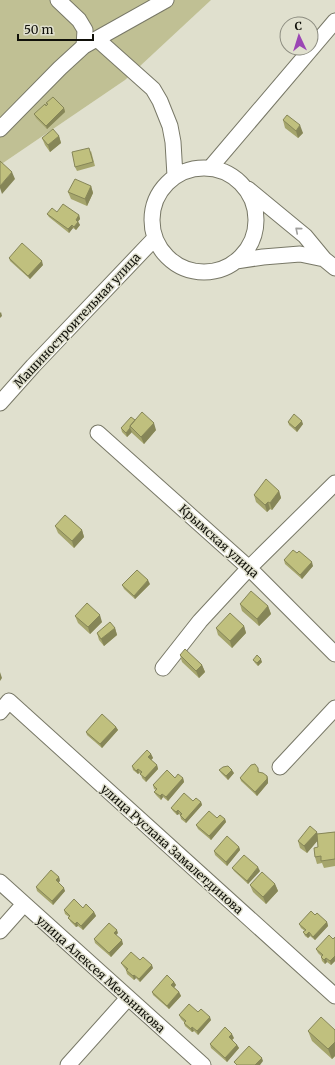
<svg xmlns="http://www.w3.org/2000/svg" width="335" height="1065" font-family="Merriweather,serif">
<style>
.green{fill:#c0c094}
.lines{fill:none;stroke-linecap:round;stroke-linejoin:round}
.minor-casing{stroke:#787867;stroke-width:17}
.minor{stroke:#fff;stroke-width:15}
.wall{fill:#a5a56c}
.shaded-wall{fill:#868658}
.building{fill:#c0c07e;stroke:#868658}
.oneway{stroke:#a0a09d}
.labels{text-anchor:middle;dominant-baseline:central;stroke-width:3;stroke-linejoin:round;paint-order:stroke}
.street-label{font-size:12px;fill:#11110a;stroke:#e0e0ce}
</style>
<rect width="100%" height="100%" fill="#e0e0ce"/>
<path class="green" d="M0,0H211L125,80L0,165Z"/>
<g class="lines">
<defs>
<path id="minor" d="M58,0L79,20L85,30L84,46
M97,39L153,89L160,101L170,126L173,142L175,176
M0,129L60,68L84,46L166,0
M152 220a52 52 0 1 1 104 0a52 52 0 1 1-104 0Z
M210,168L335,21
M248,189L305,236L324,259L335,268
M236,261L263,257L300,254L324,259
M0,403L33,366L155,238
M98,433L249,568L335,654
M163,668L200,621L249,568L335,483
M0,712L9,701L335,996
M280,767L335,708
M0,882L203,1065
M0,931L24,904
M68,1065L128,998"/>
</defs>
<use href="#minor" class="minor-casing"/>
<use href="#minor" class="minor"/>
</g>
<path class="wall" d="M46,103L64,108L65,112L47,129L36,118L34,114L46,106L47,105Z
M283,120L303,133L298,138L285,128Z
M59,136L61,143L50,152L45,145L42,138Z
M91,151L95,166L77,171L75,167Z
M91,186L93,193L87,206L71,199L68,192Z
M57,212L79,215L80,219L78,221L80,225L76,230L73,228L69,233L49,217L47,214Z
M9,258L43,265L30,279L10,261Z
M135,420L156,430L144,444L132,433V432L127,437L122,432L121,428Z
M288,422L303,424L297,432L289,425Z
M279,491L281,498L272,510L270,509L267,512L256,502L254,495Z
M55,526L82,530L84,537L74,548L58,533Z
M297,553L313,566L302,579L285,564L284,560Z
M150,584L135,599L124,589L122,585Z
M240,604L268,606L271,614L259,626L242,611Z
M75,616L102,622L90,634L78,623Z
M244,626L246,633L232,648L218,635L216,628Z
M115,628L117,635L104,646L99,640L97,633Z
M180,655L202,665L205,672L199,678L182,662Z
M253,660L262,662L258,666L255,663Z
M116,727L118,730L102,748L87,735L86,732Z
M151,754L153,758L151,760L157,765L158,769L146,782L142,778L141,774L139,773L138,774L133,770L132,766Z
M258,768L259,772L267,776L268,779V783L257,796L241,781L240,778Z
M219,770L234,773L228,780L221,773Z
M175,778H183L184,782L168,801L163,797L161,800L156,795L154,792L156,790L154,789L153,785Z
M201,802L202,805L186,823L181,819L180,815L179,814L177,815L173,811L171,808Z
M217,818L225,819L226,822L211,840L198,829L196,825Z
M335,832V866L324,868L322,863L317,864L315,857L318,847L317,841L307,853L300,848L298,841L317,834Z
M239,847L240,850L227,866L215,855L214,851Z
M232,868L260,871L248,884L234,871Z
M59,877L60,881L58,882L65,891L53,905L37,891L36,887Z
M275,884L278,891L266,904L253,892L250,885Z
M83,908L94,912L96,916L83,930L78,926L76,927L70,921L69,917L65,914L64,910Z
M315,915L327,922L328,926L315,940L310,936L308,938L305,936L303,932L305,931L301,928L299,924Z
M118,933L116,935L123,944L111,957L95,943L94,939Z
M335,937V961L331,965L327,962L325,964L322,961L321,957H322L318,953L316,949L333,939Z
M140,960L153,968L140,982L136,978L134,980L127,974L126,970L123,966L121,963Z
M174,982L176,985L174,987L179,992L181,996L169,1009L153,995L152,992Z
M198,1012L211,1020L198,1035L194,1031L192,1032L185,1026L184,1023V1022L181,1019L179,1015Z
M335,1030V1056L332,1059L312,1041L308,1031Z
M234,1038L232,1040L237,1045L239,1048L227,1062L211,1048L210,1044Z"/>
<path class="shaded-wall" d="M64,108L65,112L47,129L46,126Z
M300,125L303,133L298,138L296,131Z
M59,136L61,143L50,152L48,145Z
M12,172L15,179L2,194L0,188V186Z
M91,186L93,193L87,206L85,199Z
M79,215L80,219L77,223L76,220Z
M78,222L80,225L76,230L74,227Z
M72,225L73,228L69,233L68,229Z
M42,261L43,265L30,279L28,276Z
M1,312L2,316L0,318V313Z
M302,421L303,424L297,432L295,428Z
M154,423L156,430L144,444L141,437Z
M130,428L132,432L127,437L126,433Z
M279,491L281,498L272,510L270,503Z
M268,502L270,509L267,512L265,505Z
M82,530L84,537L74,548L72,541Z
M312,562L313,566L302,579L300,575Z
M148,580L150,584L135,599L134,596Z
M268,606L271,614L259,626L257,619Z
M100,615L102,622L90,634L88,627Z
M244,626L246,633L232,648L230,641Z
M115,628L117,635L104,646L101,639Z
M261,659L262,662L258,666L257,663Z
M202,665L205,672L199,678L196,671Z
M0,672L2,678L0,681Z
M116,727L118,730L102,748L100,744Z
M151,754L153,758L150,761L148,757Z
M157,765L158,769L146,782L145,778Z
M138,769L139,773L138,774L136,771Z
M232,770L234,773L228,780L226,776Z
M267,776L268,779V783L257,796L255,792Z
M183,778L184,782L168,801L166,797Z
M162,794L163,797L161,800L160,796Z
M201,802L202,805L186,823L185,820Z
M178,810L179,814L177,815L176,812Z
M225,819L226,822L211,840L209,836Z
M317,832L319,839L307,853L304,846Z
M239,847L240,850L227,866L226,862Z
M258,867L260,871L248,884L247,881Z
M59,877L60,881L57,884L56,880Z
M275,884L278,891L266,904L263,897Z
M64,888L65,891L53,905L52,901Z
M94,912L96,916L83,930L81,926Z
M77,922L78,926L76,927L75,924Z
M327,922L328,926L315,940L313,937Z
M117,930L118,933L115,936L114,933Z
M309,932L310,936L308,938L306,935Z
M122,940L123,944L111,957L109,953Z
M335,956V961L331,965L330,961Z
M326,958L327,962L325,964L324,960Z
M152,965L153,968L140,982L139,979Z
M134,975L136,978L134,980L133,976Z
M174,982L176,985L173,989L171,985Z
M179,992L181,996L169,1009L167,1006Z
M210,1017L211,1020L198,1035L197,1031Z
M192,1027L194,1031L192,1032L191,1029Z
M232,1034L234,1038L231,1041L229,1037Z
M335,1042V1056L332,1059L328,1049Z
M237,1045L239,1048L227,1062L225,1058Z
M262,1058L263,1061L260,1065H255Z"/>
<path class="building" d="M53,97L64,108L46,126L34,114L45,104L46,106L48,104L46,103Z
M287,115L300,125L296,131L283,120Z
M53,129L59,136L48,145L42,138Z
M89,148L93,162L75,167L72,152Z
M0,161L12,172L0,186Z
M75,179L91,186L85,199L68,192Z
M63,204L79,215L76,220L78,222L74,227L72,225L68,229L47,214L52,208L57,212Z
M22,243L42,261L28,276L9,258Z
M142,412L154,423L141,437L130,426Z
M294,414L302,421L295,428L288,422Z
M131,417L135,420L130,426V428L126,433L121,428Z
M266,479L279,491L270,503L268,502L265,505L254,495Z
M65,515L82,530L72,541L55,526Z
M293,550L297,553L299,551L312,562L300,575L284,560Z
M137,570L148,580L134,596L122,585Z
M251,591L268,606L257,619L240,604Z
M87,603L100,615L88,627L75,616Z
M230,613L244,626L230,641L216,628Z
M110,622L115,628L101,639L97,633Z
M185,649L202,665L196,671L180,655Z
M257,655L261,659L257,663L253,660Z
M102,714L116,727L100,744L86,732Z
M147,750L151,754L148,757L157,765L145,778L140,774L142,772L138,769L136,771L132,766Z
M255,764L258,768V772L263,773L267,776V779L255,792L240,778L251,765Z
M228,766L232,770L226,776L219,770L223,767Z
M167,770L175,778L178,774L183,778L166,797L162,794L160,796L154,792L157,789L153,785Z
M184,793L193,801L196,798L201,802L185,820L180,815L182,814L178,810L176,812L171,808Z
M209,811L217,818L220,815L225,819L209,836L196,825Z
M310,826L317,832L304,846L298,841Z
M335,832V859L321,861V856L315,857L314,848L318,847L317,834Z
M227,836L239,847L226,862L214,851Z
M244,855L258,867L247,881L232,868Z
M51,870L59,877L56,880L64,888L52,901L36,887Z
M262,872L275,884L263,897L250,885Z
M74,899L83,908L86,904L94,912L81,926L77,922L75,924L68,918L70,916L64,910Z
M311,911L315,915L317,913L327,922L313,937L309,932L306,935L303,932L306,930L299,924Z
M109,923L117,930L114,933L122,940L109,953L94,939Z
M329,935L333,939L335,937V956L330,961L326,958L324,960L321,957L323,955L316,949Z
M131,952L140,960L143,957L152,965L139,979L134,975L133,976L126,970L128,969L121,963Z
M167,975L174,982L171,985L179,992L167,1006L152,992Z
M189,1004L198,1012L201,1009L210,1017L197,1031L192,1027L191,1029L184,1023L186,1021L179,1015Z
M321,1017L335,1030V1042L328,1049L308,1031Z
M225,1027L232,1034L229,1037L237,1045L225,1058L210,1044Z
M249,1046L262,1058L255,1065H237L234,1062Z"/>
<defs><path id="oneway-chevron" d="M-2-3.5L2.5 0L-2 3.5" fill="none" stroke-width="1.6" stroke-linecap="round" stroke-linejoin="round"/></defs>
<use class="oneway" href="#oneway-chevron" transform="translate(298 230) rotate(-140)"/>
<g class="labels">
<g class="street-label">
<text transform="translate(77 320) rotate(-47)">Машиностроительная улица</text>
<text transform="translate(219 541) rotate(42)">Крымская улица</text>
<text transform="translate(172 849) rotate(42)">улица Руслана Замалетдинова</text>
<text transform="translate(101 974) rotate(42)">улица Алексея Мельникова</text>
</g>
</g>
<g transform="translate(299 36) rotate(356)"><circle r="19" fill="#e0e0ce" stroke="#8d8d80"/>
<path d="M0-3L7 15L0 10L-7 15Z" fill="#9b46b4"/>
<text y="-6" font-size="11" font-weight="bold" text-anchor="middle" fill="#11110a">С</text>
</g>
<path d="M18 34v6h75v-6" fill="none" stroke="#11110a" stroke-width="2"/>
<text x="24" y="34" font-size="12" fill="#11110a" stroke="#e0e0ce" stroke-width="3" paint-order="stroke">50 m</text>
</svg>
